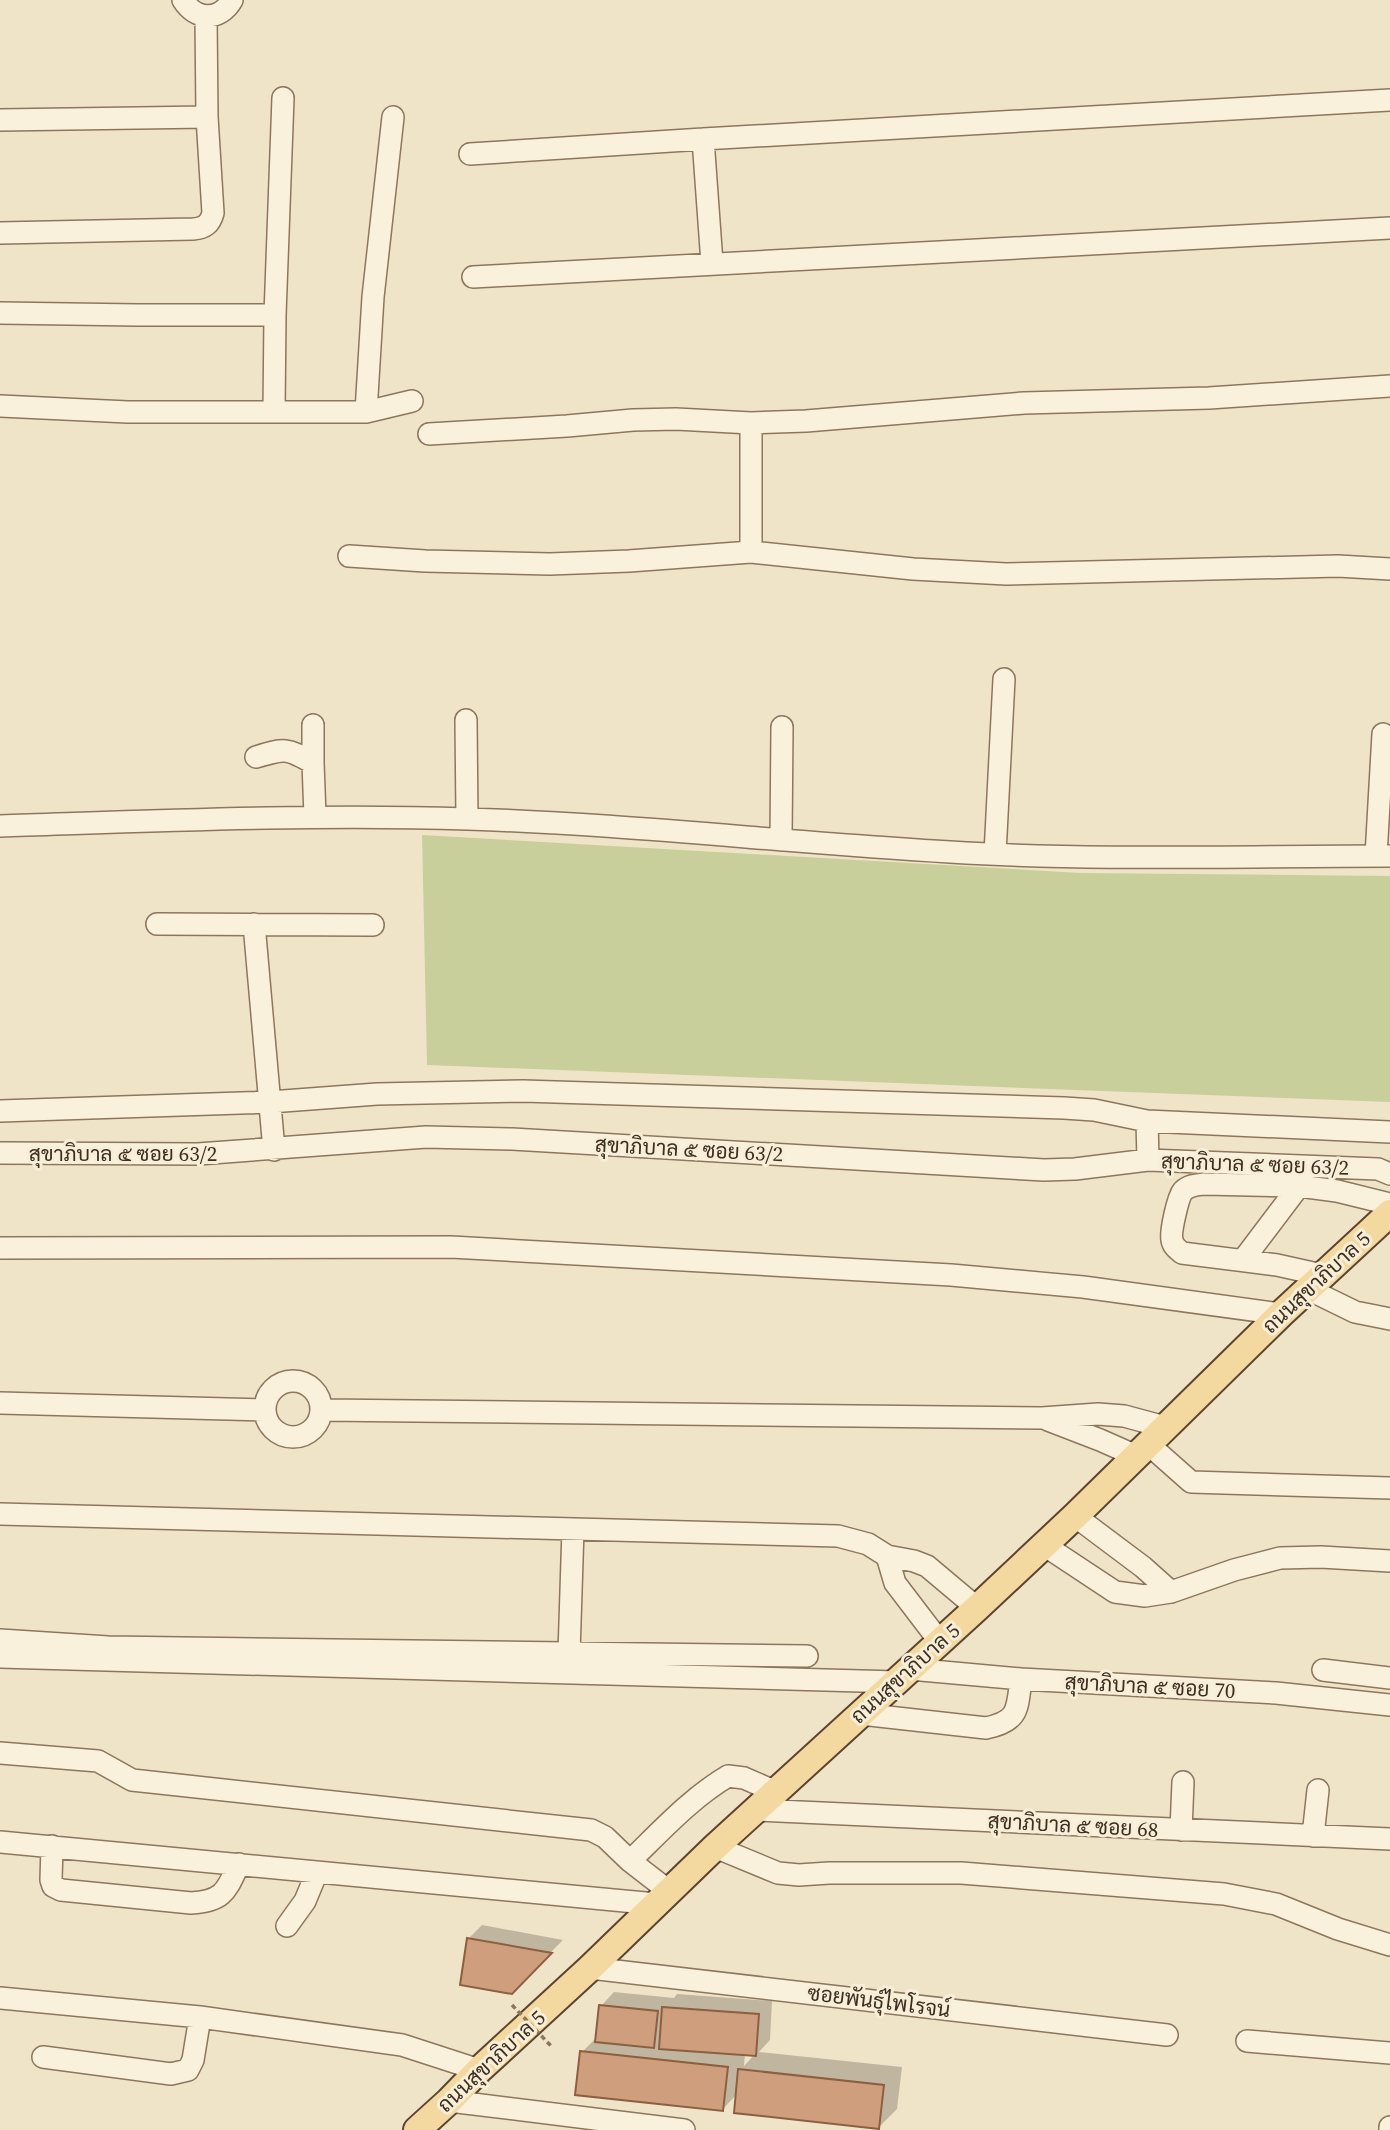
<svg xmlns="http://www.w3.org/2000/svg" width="1390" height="2130" font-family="'Source Serif 4',Sarabun,serif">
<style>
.green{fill:#c9cf9b}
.shadow{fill:#0003;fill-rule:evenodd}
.building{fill:#cf9f7d;stroke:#8d5f41;stroke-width:2}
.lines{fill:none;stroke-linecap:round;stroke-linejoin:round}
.minor-casing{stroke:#8d765c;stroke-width:24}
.major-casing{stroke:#5b4430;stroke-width:30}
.minor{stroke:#faf1dc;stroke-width:21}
.major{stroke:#f3d9a0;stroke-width:26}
.path-bridge{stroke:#8d765c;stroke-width:3.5;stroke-dasharray:5 3.5;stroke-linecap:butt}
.labels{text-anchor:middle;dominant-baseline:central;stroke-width:6;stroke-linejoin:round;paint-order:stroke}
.street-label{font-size:21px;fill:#3d2e20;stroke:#f7eed8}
</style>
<rect width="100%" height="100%" fill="#f0e4c8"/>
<path class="green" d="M422,835L1081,873L1390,876V1102L427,1065Z"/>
<path class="shadow" d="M482,1925L563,1940L511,1992L468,1939Z
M614,1992L674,1998L677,1994L772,2001L770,2040L759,2052L902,2067L897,2109L879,2127L737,2094L723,2109L582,2052L597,2037L601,2006ZM745,2054H755L744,2066Z"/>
<path class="building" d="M467,1938L552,1953L512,1994L460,1985Z
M599,2005L658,2011L654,2048L595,2042Z
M662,2007L759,2014L756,2056L659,2049Z
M580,2051L728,2067L723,2111L575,2095Z
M738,2069L884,2085L879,2129L734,2113Z"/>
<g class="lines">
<defs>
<path id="minor" d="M183,0C196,21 220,21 232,0
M0,120L207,117
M703,139L712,263
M470,154L703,139L1390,100
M0,233L193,229C205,228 210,224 213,213L207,117L206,17
M473,277L1390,228
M0,313L138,315H275L283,98
M0,406L128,412H366L412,401
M274,411L275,315
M366,412L373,297L393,117
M429,434L567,426L633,420L676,419L751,423L806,421L1024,403L1209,398L1390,386
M751,552V423
M349,556L425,561L550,564L629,561L751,552L913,569L1006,574L1338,566L1390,569
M466,720L467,819
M313,725V763
M256,757C285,748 287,748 313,763L315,816
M0,826C156,821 312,814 468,819C629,824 789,843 950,852C1096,861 1243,856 1390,856
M781,840L782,727
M995,854L1004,679
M1376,856L1383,734
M157,924L373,925
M254,924L274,1150
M0,1111L270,1102L377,1094L523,1091L1064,1108L1094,1110L1147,1121L1390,1132
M1147,1121L1148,1160
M0,1153L198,1154L426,1137L512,1139L1044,1170L1075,1169L1148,1160L1378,1169L1390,1174
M0,1248L451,1247L951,1275L1083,1287L1281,1314
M1243,1260L1299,1186
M1322,1275L1277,1265L1182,1253C1177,1249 1173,1246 1172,1240C1170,1232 1178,1197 1183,1191C1189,1185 1196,1185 1204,1184L1299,1186L1337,1191L1390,1204
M1308,1289L1355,1312L1390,1319
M265 1409a28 28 0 1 1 56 0a28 28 0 1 1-56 0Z
M0,1403L265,1410
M322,1410L1042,1418L1098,1414L1124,1416L1165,1427
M1048,1420L1100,1440L1134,1455
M1147,1443L1191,1482L1390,1488
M0,1514L838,1536L868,1544L887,1556L914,1561L927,1566L977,1608
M1075,1516L1143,1567L1171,1592
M1044,1545L1115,1592L1145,1596L1171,1592L1234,1570L1280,1558L1321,1557L1390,1561
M887,1556L895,1583L940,1642
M0,1640L108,1647L807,1656
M569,1653L573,1529
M0,1657L897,1682
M910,1669L1021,1679L1276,1693L1390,1705
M1323,1670L1390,1678
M861,1714L986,1728C1019,1721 1017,1710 1021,1679
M0,1753L98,1761L132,1780L591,1830L605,1837L630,1861L670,1892
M755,1810L1390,1839
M1181,1830L1183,1782
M1313,1836L1318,1790
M0,1842L656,1904
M52,1846L51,1880L53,1886L61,1890L191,1903C224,1901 226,1891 239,1864
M715,1847L778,1873L799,1875L829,1873H961L1224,1894L1276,1904L1338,1929L1390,1945
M630,1861C661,1831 691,1798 728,1776L744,1778L776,1792
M287,1926L305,1901L317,1872
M590,1968L1167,2035
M0,1998L200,2017L402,2045L479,2070
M1247,2041L1390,2053
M43,2057L171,2074L188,2070L193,2060L200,2017
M449,2101L684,2130
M1390,2130V2127"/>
<path id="major" d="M417,2130L449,2101L479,2070L590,1968L715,1847L977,1608L1075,1516L1281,1314L1390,1213"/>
</defs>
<use href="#minor" class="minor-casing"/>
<use href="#major" class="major-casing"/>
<use href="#minor" class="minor"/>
<use href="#major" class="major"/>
<path class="path-bridge" d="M512,2005L552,2047"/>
</g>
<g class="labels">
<g class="street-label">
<text transform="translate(689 1149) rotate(3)">สุขาภิบาล ๕ ซอย 63/2</text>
<text x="123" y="1153">สุขาภิบาล ๕ ซอย 63/2</text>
<text transform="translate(1255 1164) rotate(2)">สุขาภิบาล ๕ ซอย 63/2</text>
<text transform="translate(1316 1282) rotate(-43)">ถนนสุขาภิบาล 5</text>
<text transform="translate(905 1673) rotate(-42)">ถนนสุขาภิบาล 5</text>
<text transform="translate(1150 1686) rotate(3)">สุขาภิบาล ๕ ซอย 70</text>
<text transform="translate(1073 1825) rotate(3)">สุขาภิบาล ๕ ซอย 68</text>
<text transform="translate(879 2001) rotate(7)">ซอยพันธ์ุไพโรจน์</text>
<text transform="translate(491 2061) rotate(-43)">ถนนสุขาภิบาล 5</text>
</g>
</g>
</svg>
